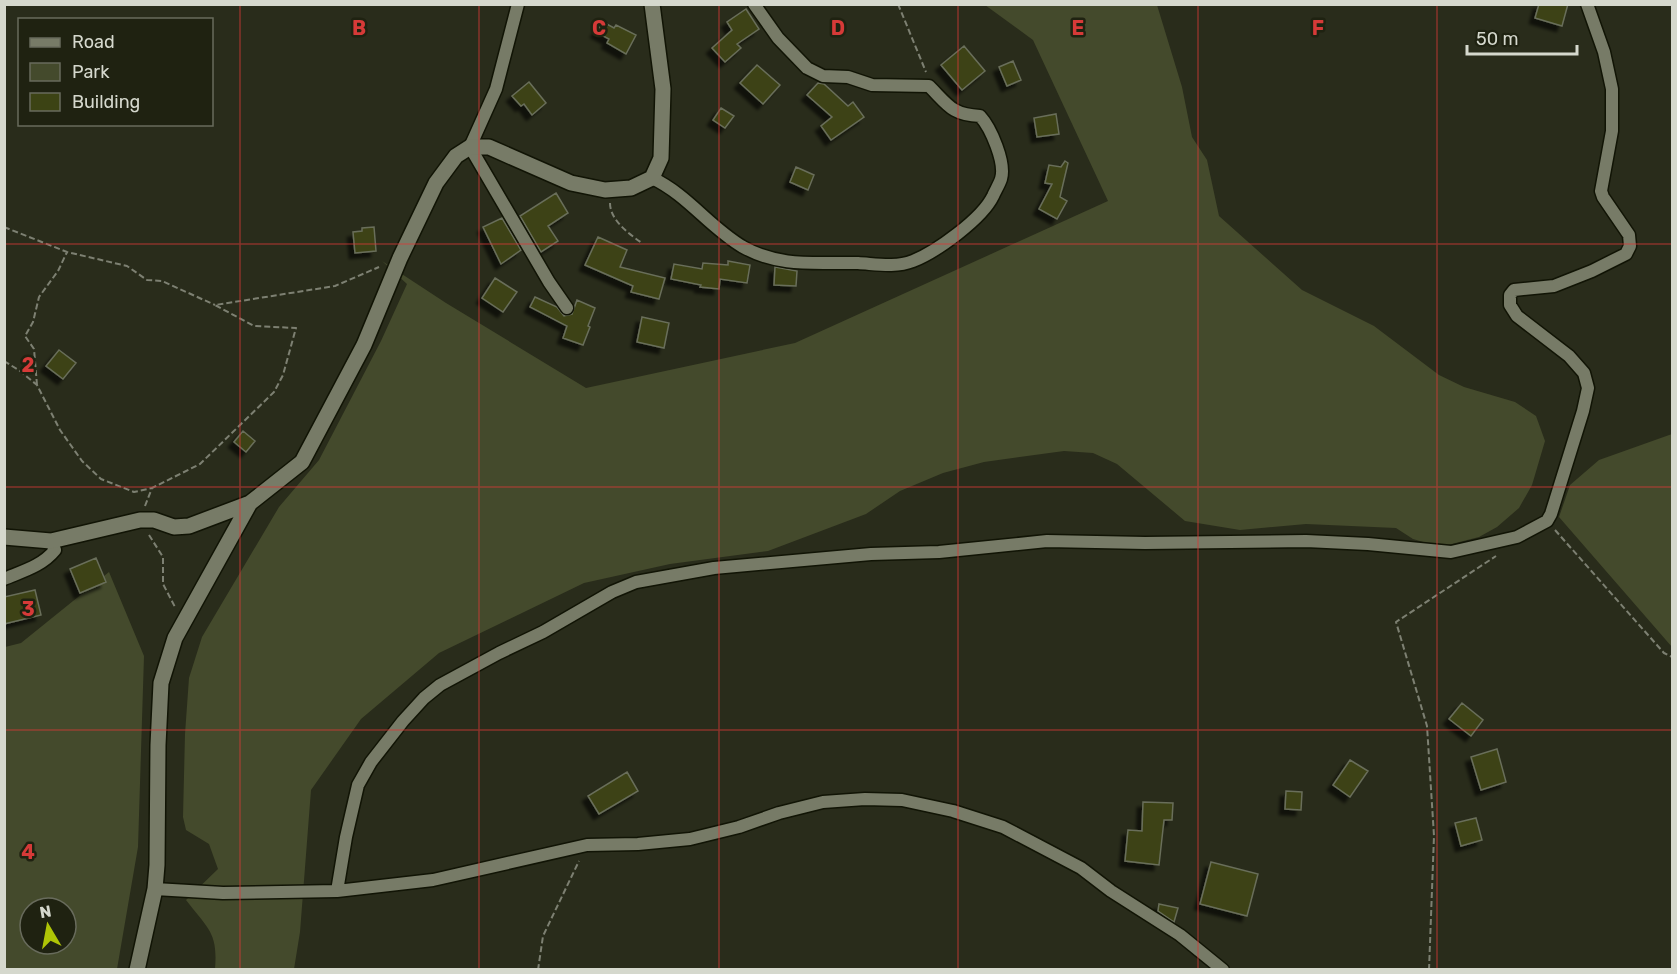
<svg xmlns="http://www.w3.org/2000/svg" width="1677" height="974" font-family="Rubik,sans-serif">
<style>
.green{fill:#444a2c;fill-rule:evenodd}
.building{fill:#3c4314;stroke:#696e5a;stroke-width:1.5;filter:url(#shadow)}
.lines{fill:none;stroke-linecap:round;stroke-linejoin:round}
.minor-casing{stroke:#111405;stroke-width:15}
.tertiary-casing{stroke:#111405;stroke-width:18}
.path{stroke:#7d8072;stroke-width:2;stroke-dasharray:6 3;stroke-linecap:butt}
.minor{stroke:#777b67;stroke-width:12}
.tertiary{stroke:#777b67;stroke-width:15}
.grid{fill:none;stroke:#d63a38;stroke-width:1.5;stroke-opacity:0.55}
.grid-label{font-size:20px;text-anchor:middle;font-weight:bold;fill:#d63a38;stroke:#1f2211;stroke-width:5;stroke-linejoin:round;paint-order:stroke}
</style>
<defs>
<filter id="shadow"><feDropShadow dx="-5.5" dy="5.5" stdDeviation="1.5" flood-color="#0009"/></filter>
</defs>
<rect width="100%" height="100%" fill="#292c1b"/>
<path class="green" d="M985,5H1157L1182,87L1192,137L1207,160L1219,216L1302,290L1374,326L1439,375L1464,387L1515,402L1536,416L1545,441L1532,485L1519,508L1497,527L1479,537L1440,547L1413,539L1396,528L1306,524L1240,530L1185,521L1117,464L1093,453L1064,451L984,462L943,473L900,491L866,514L768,551L670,564L584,583L439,653L361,719L311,790L300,932L294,969H215C218,932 208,929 186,900L218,869L209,844L186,830L183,817L185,734L189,678L202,637L279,507L319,460L381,341L407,284L382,261L446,303L586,388L795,343L1108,201L1033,40Z
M1672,434V647L1559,517L1570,485L1599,460Z
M109,572L144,656L138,847L117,969L5,970V647L21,643ZM30,908H66V944H30Z"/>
<path class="building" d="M1539,4H1568L1562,26L1535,18Z
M746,9L759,29L737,44L741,48L725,62L712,48L732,30L727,22Z
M603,22L614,28L616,25L636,35L626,54L607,43L609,39L596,32Z
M964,46L985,71L962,90L941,65Z
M1013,61L1021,80L1007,86L999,67Z
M757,65L780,85L763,104L740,83Z
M529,82L546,103L532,115L524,104L521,106L512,96Z
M818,83L824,84L848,106L853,102L864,117L831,140L821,126L832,117L807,95Z
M721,108L734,116L725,128L713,120Z
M1056,114L1059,134L1037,137L1034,118Z
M1065,161L1068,163L1060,197L1067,201L1057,219L1039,209L1052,184L1045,183L1049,165L1061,167Z
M796,167L814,175L808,190L790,182Z
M556,193L568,213L548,226L558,241L541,252L520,216Z
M502,218L521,250L501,264L483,227Z
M374,227L376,251L355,253L353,232L362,231V228Z
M598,237L627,250L620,267L665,278L659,299L631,292L633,286L585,265Z
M728,261L750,265L747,283L720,279L719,289L700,287L701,285L671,279L674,264L702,269L703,263L728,265Z
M775,267L797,271L796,286L774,285Z
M495,278L517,292L503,312L482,298Z
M535,297L557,307L564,316L572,314L577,300L595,308L588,326L590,327L583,345L563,338L567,326L530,307Z
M642,317L669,323L664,348L637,342Z
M59,350L76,363L63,379L46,366Z
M243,431L255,441L246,452L234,442Z
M96,558L106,582L80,593L70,569Z
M35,590L41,615L4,624V597Z
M1462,703L1483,720L1471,736L1449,719Z
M1497,749L1506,782L1481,790L1471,757Z
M1350,760L1368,771L1350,797L1333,785Z
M627,772L638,791L599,814L588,796Z
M1286,791L1302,792L1301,810L1285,809Z
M1143,802L1173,803L1172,820H1164L1159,865L1125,861L1128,830L1142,831Z
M1476,818L1482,840L1461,846L1455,823Z
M1211,862L1258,874L1247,916L1200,904Z
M1159,904L1178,908L1174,922L1158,911Z"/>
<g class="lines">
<defs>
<path id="minor" d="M518,4L496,89L470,147L549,282L567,308
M652,178C688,195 709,227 743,247C781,268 816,262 858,263C876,264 895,268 913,261C936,252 982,219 993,196C995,191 999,185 1001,179C1006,163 991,128 980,116C952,115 948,105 929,86L872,85L848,77L823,76L807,68L778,38L754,4
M4,579C23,571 42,566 55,550L51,541
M155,889L223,893L337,891L433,880L587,845L638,844L690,839L739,827L779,813L823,802L865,799L902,800L953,811L1003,827L1081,868L1111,891L1180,935L1223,970
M337,891L346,837L358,785L371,762L403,721L424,698L440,685L499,653L543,632L612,592L636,582L714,568L871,554L939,552L1047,541L1145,543L1306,541L1368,544L1451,552L1517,537L1547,521L1551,514L1583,411L1588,388L1584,373L1569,356L1517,316L1510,305V295L1514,290L1554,286L1592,271L1626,254L1630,246L1629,235L1603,197L1601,191L1612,131V89L1604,52L1587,4"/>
<path id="tertiary" d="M4,537L51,541L140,520H154L174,527L189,526L250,503L302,462L364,345L400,258L436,183L456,156L470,147H489L571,183L605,190L631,188L652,178L661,158L663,89L652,4
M137,970L155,889L157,865L158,745L161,683L175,638L250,503"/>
</defs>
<use href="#minor" class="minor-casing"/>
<use href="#tertiary" class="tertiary-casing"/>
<path class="path" d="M898,4L926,72
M610,203C610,220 629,234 642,243
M4,227L67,252L127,266L147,280L162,281L215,305
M4,361L20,371L37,385L60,430L82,461L101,479L134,492L152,488
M37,385L34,349L25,336L33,322L39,297L58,271L67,252
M145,506L152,488L200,464L274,392L283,375L296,328L254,326L215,305L335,286L379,267
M1555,530L1664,653L1672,657
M149,535L163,557V584L175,607
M538,970L543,936L579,861
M1429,970L1434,836L1427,726L1396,622L1496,556"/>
<use href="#minor" class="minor"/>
<use href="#tertiary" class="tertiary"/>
</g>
<path class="grid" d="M240,4V970M479,4V970M719,4V970M958,4V970M1198,4V970M1437,4V970M4,244H1672M4,487H1672M4,730H1672"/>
<g class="grid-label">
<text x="359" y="35">B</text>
<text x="599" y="35">C</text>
<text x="838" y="35">D</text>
<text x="1078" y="35">E</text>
<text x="1318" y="35">F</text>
<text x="28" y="372">2</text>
<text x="28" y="616">3</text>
<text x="28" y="859">4</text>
</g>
<rect width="1677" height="974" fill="none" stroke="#d5d8cd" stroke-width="12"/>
<rect x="18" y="18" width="195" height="108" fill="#1f2211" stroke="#686b5c" stroke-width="1.5"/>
<rect x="30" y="38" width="30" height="9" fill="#777b67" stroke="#686b5c" stroke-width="1.5"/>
<text x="72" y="48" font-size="18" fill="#d5d8cd">Road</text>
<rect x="30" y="63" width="30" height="18" fill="#444a2c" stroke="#686b5c" stroke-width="1.5"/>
<text x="72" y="78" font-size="18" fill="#d5d8cd">Park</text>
<rect x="30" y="93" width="30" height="18" fill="#3c4314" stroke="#686b5c" stroke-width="1.5"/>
<text x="72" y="108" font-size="18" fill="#d5d8cd">Building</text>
<g transform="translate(48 926) rotate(350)"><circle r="28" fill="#1f2211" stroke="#686b5c" stroke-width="1.5"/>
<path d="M0-4.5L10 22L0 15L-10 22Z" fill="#afc506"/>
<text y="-9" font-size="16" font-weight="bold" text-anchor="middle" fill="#d5d8cd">N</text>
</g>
<path d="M1467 45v9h110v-9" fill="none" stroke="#d5d8cd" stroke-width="3"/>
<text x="1476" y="45" font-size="18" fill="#d5d8cd" stroke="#1f2211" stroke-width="4.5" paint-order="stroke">50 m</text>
</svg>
